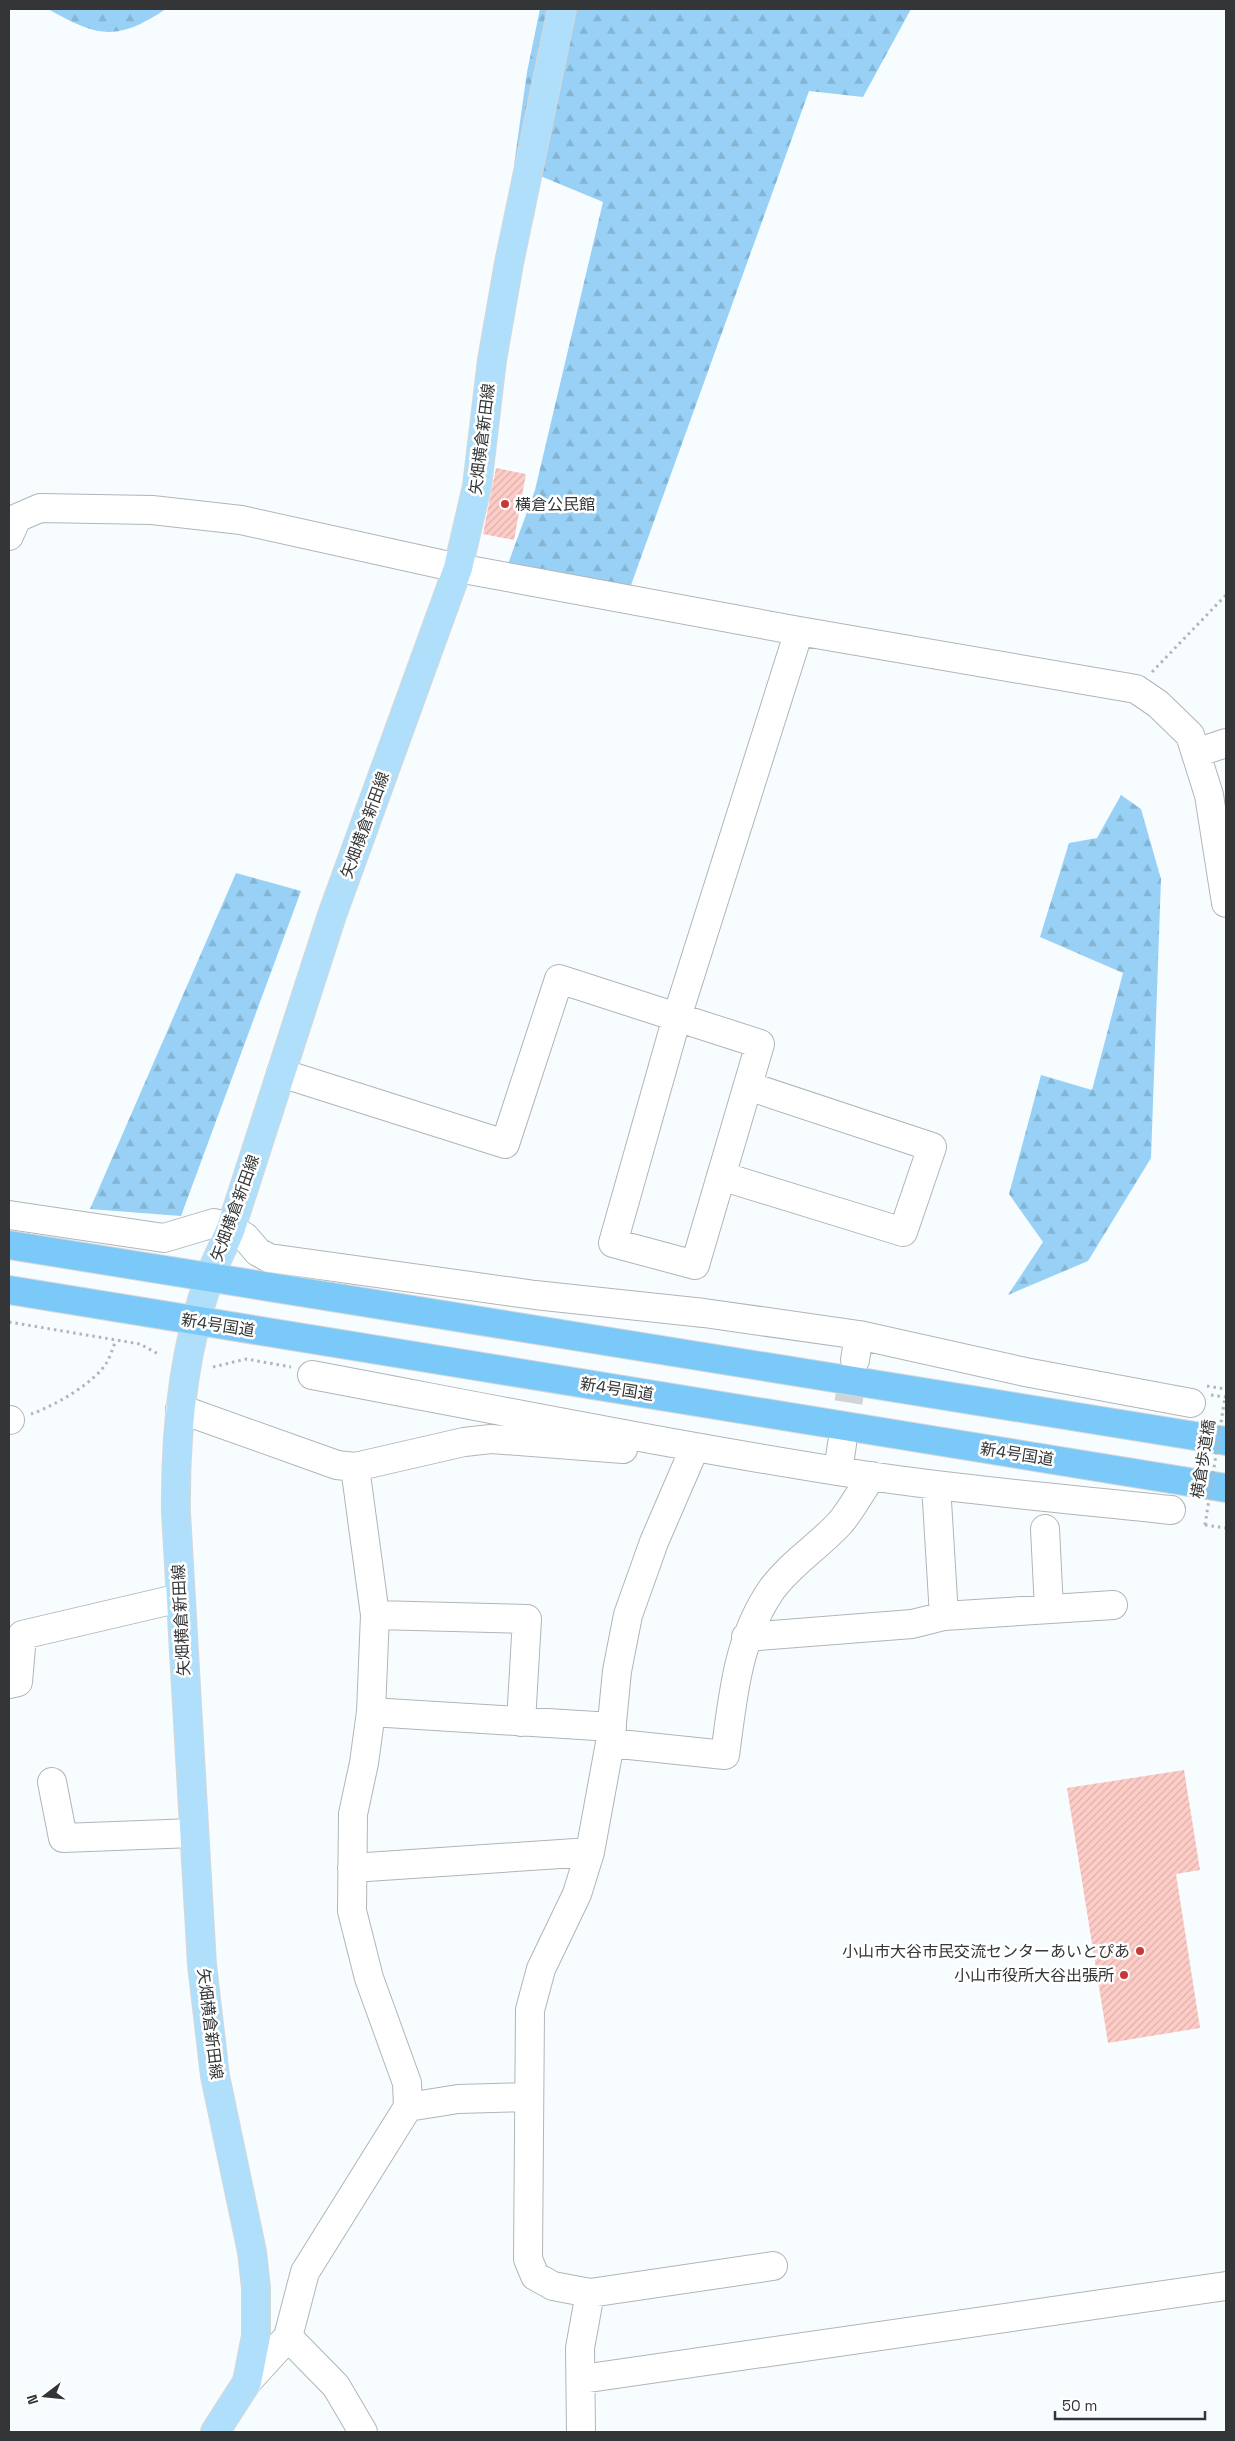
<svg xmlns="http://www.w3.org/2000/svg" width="1235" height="2441" font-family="'Space Grotesk','Noto Sans JP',sans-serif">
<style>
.forest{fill:url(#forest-firs)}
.building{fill:url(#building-hatch)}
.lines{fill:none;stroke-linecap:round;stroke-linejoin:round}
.minor-tunnel{stroke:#d0d4d7;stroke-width:28;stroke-dasharray:28 14;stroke-linecap:butt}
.minor-casing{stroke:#b1b5b8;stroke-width:30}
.major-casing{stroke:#d6d7d7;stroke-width:30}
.highway-casing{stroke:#d6d7d7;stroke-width:30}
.path{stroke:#b2b6b8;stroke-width:3;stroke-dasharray:2.5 4;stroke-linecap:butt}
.minor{stroke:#fff;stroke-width:28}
.major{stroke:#b0dffb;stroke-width:28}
.highway{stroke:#7bc9f8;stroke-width:28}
.path-bridge{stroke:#b2b6b8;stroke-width:3;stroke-dasharray:2.5 4;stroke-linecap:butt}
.poi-dot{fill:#c63735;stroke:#fff;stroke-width:2}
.labels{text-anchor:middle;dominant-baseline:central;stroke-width:5;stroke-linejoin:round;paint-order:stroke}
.street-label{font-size:16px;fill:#333536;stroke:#fff}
.poi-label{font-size:16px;fill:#333536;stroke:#fff;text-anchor:end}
</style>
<defs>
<pattern id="forest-firs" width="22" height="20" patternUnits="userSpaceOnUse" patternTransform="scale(1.25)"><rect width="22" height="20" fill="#98d1f5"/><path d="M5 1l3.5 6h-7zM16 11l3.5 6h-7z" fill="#83b4d3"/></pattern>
<pattern id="building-hatch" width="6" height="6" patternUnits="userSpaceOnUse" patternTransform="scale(1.25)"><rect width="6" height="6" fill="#feccc6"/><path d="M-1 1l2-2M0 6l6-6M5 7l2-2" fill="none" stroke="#dab0ab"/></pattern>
</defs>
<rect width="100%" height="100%" fill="#f7fcff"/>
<path class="forest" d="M48,9H166C116,42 98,37 48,9Z
M540,9H911L863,97L809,91L622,610L500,586L535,490L603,202L514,165L527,72Z
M1121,795L1141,809L1161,879L1151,1158L1088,1261L1008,1295L1043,1242L1009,1194L1041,1075L1092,1090L1123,973L1040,937L1069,843L1097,838Z
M236,873L301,891L181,1216L90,1209Z"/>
<path class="building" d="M496,468L526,474L514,540L483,534Z
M1184,1770L1200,1870L1176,1874L1200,2028L1108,2043L1067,1788Z"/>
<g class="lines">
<path class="minor-tunnel" d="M842,1444L855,1360"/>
<defs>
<path id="minor" d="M9,536L17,518L40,508L152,510L241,520L458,568L799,631L1136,689L1158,704L1190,735L1209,795L1226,903
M1196,753L1226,743
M281,1073L505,1144L559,979L760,1044L695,1265L613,1243L677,1017L799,631
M721,1176L903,1232L932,1147L748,1086
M9,1215L164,1238L214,1223L231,1228L245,1237L258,1252L269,1258L535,1295L704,1313L859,1335L1025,1372L1191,1403
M855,1360L859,1335
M312,1375C487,1408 661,1443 837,1471C948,1489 1059,1498 1171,1510
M180,1409L337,1465L355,1467L464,1442L491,1439L623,1449
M9,1420H10
M355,1467L375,1615L371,1712L364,1763L353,1814L352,1911L369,1978L407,2083L408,2107L458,2099L529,2097
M838,1471L842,1444
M936,1485L944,1616
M1045,1529L1049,1609
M375,1615L527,1619L521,1722
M746,1637L912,1624L944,1616L1113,1605
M9,1684L18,1682L22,1635L180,1598
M371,1712L612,1727
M610,1743L725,1755C733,1697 737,1639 772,1589C791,1563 819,1546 840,1523C852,1509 861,1491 872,1476
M52,1782L63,1838L193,1833
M352,1868L590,1852
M590,2293L773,2266
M288,2337L336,2386L363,2432
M582,2379L1226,2286
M247,2382L288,2337L305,2272L408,2107
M581,2432L580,2348L590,2293L553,2286L535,2276L528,2259L530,2010L541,1969L577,1894L590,1852L610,1743L617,1671L628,1615L654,1542L695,1447"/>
<path id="major" d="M215,2432L247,2382L256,2336V2288L252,2252L215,2076L202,1965L176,1513C175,1435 183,1350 210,1276C216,1260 225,1244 231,1228L332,915L458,568L477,486L492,360L509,263L562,9"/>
<path id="highway" d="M9,1245L1226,1441
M9,1290L1226,1488"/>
</defs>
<use href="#minor" class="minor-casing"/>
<use href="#major" class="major-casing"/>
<use href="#highway" class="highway-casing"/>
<path class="path" d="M1152,672L1226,595
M9,1322L140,1344L160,1355
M213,1367L246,1359L291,1367
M1207,1386L1226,1389
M1211,1395L1225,1397
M31,1414C54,1406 95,1383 107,1362C111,1355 113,1347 116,1340
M1205,1525L1226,1528"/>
<use href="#minor" class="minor"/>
<use href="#major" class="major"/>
<use href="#highway" class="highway"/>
<path class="path-bridge" d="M1205,1525L1225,1397"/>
</g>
<g class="poi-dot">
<circle cx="505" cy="504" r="5"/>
<circle cx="1140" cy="1951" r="5"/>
<circle cx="1124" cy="1975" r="5"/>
</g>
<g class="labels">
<g class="street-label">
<text transform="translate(482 439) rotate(-83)">矢畑横倉新田線</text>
<text transform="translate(365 825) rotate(-70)">矢畑横倉新田線</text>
<text transform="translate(235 1208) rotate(-70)">矢畑横倉新田線</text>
<text transform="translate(218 1325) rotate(9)">新4号国道</text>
<text transform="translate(617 1389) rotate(9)">新4号国道</text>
<text transform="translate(1017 1454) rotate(9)">新4号国道</text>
<text transform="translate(1203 1459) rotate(-81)">横倉歩道橋</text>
<text transform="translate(181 1620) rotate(-93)">矢畑横倉新田線</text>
<text transform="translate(210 2024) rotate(83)">矢畑横倉新田線</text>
</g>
<g class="poi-label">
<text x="515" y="504" text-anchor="start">横倉公民館</text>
<text x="1130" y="1951">小山市大谷市民交流センターあいとぴあ</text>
<text x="1114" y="1975">小山市役所大谷出張所</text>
</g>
</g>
<rect width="1235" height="2441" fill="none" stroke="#333536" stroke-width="20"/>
<g transform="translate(45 2396) rotate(254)" stroke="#ffffff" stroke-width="4" paint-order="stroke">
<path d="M0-4L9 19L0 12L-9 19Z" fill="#333536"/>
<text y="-8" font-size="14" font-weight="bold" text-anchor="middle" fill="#333536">N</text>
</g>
<path d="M1055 2411v8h150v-8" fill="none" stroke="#333536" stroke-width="2.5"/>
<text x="1062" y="2411" font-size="15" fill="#333536" stroke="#ffffff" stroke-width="4" paint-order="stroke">50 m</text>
</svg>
